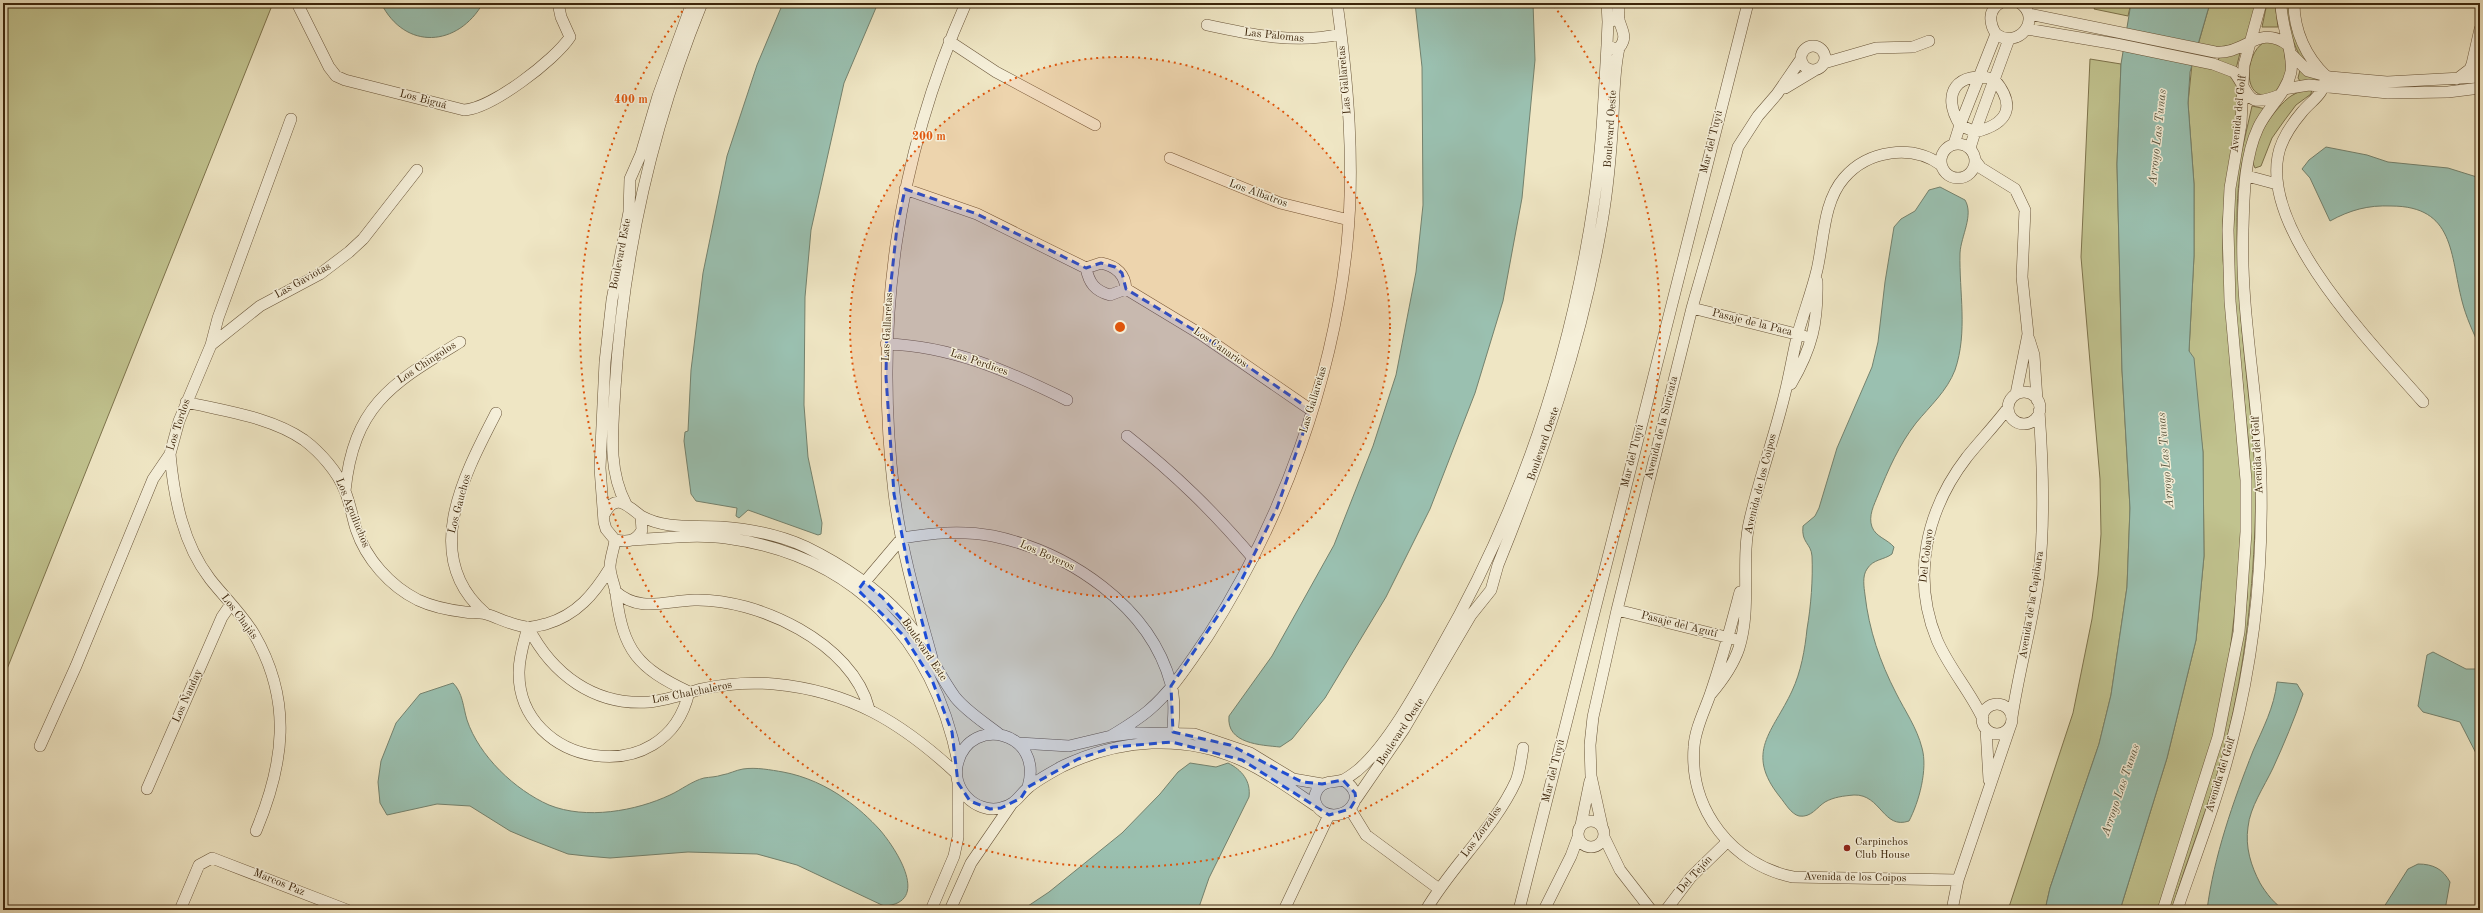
<svg xmlns="http://www.w3.org/2000/svg" width="2483" height="913" font-family="'Old Standard TT',serif">
<style>
.green{fill:#c1c38f;stroke:#7e744d}
.water{fill:#9ac0b0;stroke:#74826e}
.lines{fill:none;stroke-linecap:round;stroke-linejoin:round}
.minor-casing{stroke:#695539;stroke-width:12}
.minor{stroke:#f5efd9;stroke-width:11}
.marked{fill:#1d4ed8;fill-opacity:0.2;stroke:#1d4ed8;stroke-width:3;stroke-dasharray:8 5;stroke-linejoin:round}
.ring{fill:none;stroke:#df560c;stroke-width:2;stroke-dasharray:2 4}
.poi-dot{fill:#8f2418;stroke:#f5efd9;stroke-width:1.5}
.labels{text-anchor:middle;dominant-baseline:central;stroke-width:3;stroke-linejoin:round;paint-order:stroke}
.street-label{font-size:11px;fill:#3c250b;stroke:#f5efd9}
.poi-label{font-size:11px;fill:#3c250b;stroke:#f5efd9;text-anchor:start}
.water-label{font-size:12px;font-style:italic;fill:#58543d;stroke:#f5efd9}
.centre{fill:#df560c;stroke:#f5efd9;stroke-width:2}
.ring-label{font-size:12px;text-anchor:middle;font-weight:bold;fill:#df560c;stroke:#f5efd9;stroke-width:3;stroke-linejoin:round;paint-order:stroke}
</style>
<rect width="100%" height="100%" fill="#efe6c4"/>
<filter id="stains"><feTurbulence type="fractalNoise" baseFrequency=".005" numOctaves="4"/><feColorMatrix values="0 0 0 0 .2 0 0 0 0 .09 0 0 0 0 .02 0 0 0 .5 -.17"/></filter>
<radialGradient id="worn" r=".72"><stop offset=".6" stop-color="#630" stop-opacity="0"/><stop offset="1" stop-color="#630" stop-opacity=".3"/></radialGradient>
<path class="green" d="M3,3H273L3,679Z
M2097,3H2131L2128,16L2094,9Z
M2210,3H2259L2249,37C2231,48 2218,48 2198,45Z
M2267,3H2275L2278,27H2262Z
M2285,3H2290L2303,55L2314,68C2310,66 2305,64 2303,61C2293,46 2286,21 2285,3Z
M2272,40L2284,48L2287,73L2277,91C2272,92 2266,95 2262,95C2240,91 2248,41 2272,40Z
M2240,53L2236,69L2218,61L2220,55Z
M2090,59L2121,64L2117,164L2122,370L2130,508L2127,587L2111,695L2099,744L2050,888L2045,910H2008L2073,713L2092,619L2098,575L2101,534L2100,479L2081,257Z
M2192,64L2230,73L2236,83L2240,95L2239,113L2226,182L2223,221V260L2242,491L2241,558L2229,660L2214,739L2164,893L2157,910H2120L2167,758L2196,640L2204,556L2203,452L2189,351L2194,256V184L2188,103Z
M2300,70L2323,81H2300L2298,78Z
M2312,88L2311,94L2296,105L2284,121L2272,138L2261,166L2255,168C2244,150 2276,106 2291,96C2297,92 2305,90 2312,88Z
M2252,106L2266,109C2261,117 2254,125 2251,134C2232,179 2237,236 2239,284C2242,365 2259,445 2255,526C2252,603 2243,679 2223,754C2209,807 2187,857 2172,910H2167L2218,752L2238,663L2247,598L2250,489L2249,447L2235,310L2233,240L2235,181Z"/>
<path class="water" d="M381,3H483C458,47 405,51 381,3Z
M783,3H878L844,83L811,230L805,297L804,405L808,457L822,523L821,534L818,535L748,510L739,518L736,516L737,508L696,501L691,494L684,441L685,432L688,431L691,370L703,273L727,156L757,65Z
M1415,3H1533L1535,60L1522,198L1503,301L1475,393L1430,509L1386,597L1325,698L1292,739L1280,747C1261,745 1226,744 1229,716L1272,656L1334,545L1373,446L1396,375L1416,272L1423,205L1422,67Z
M2131,3H2210L2190,72L2188,103L2194,184V256L2189,351L2194,358L2203,452L2204,556L2196,640L2167,758L2120,910H2045L2050,888L2099,744L2111,695L2127,587L2130,508L2122,370L2117,164L2121,64Z
M2326,147L2367,155L2388,162L2448,168L2480,178V347C2473,332 2466,317 2462,301C2450,255 2455,206 2391,206C2368,205 2350,210 2330,221L2310,178L2302,169L2309,160Z
M1940,187L1965,200C1974,215 1961,236 1960,253C1959,292 1968,332 1955,370C1947,391 1930,406 1916,423C1899,445 1888,470 1878,495C1874,505 1868,516 1872,527C1876,537 1887,539 1894,547L1892,554C1884,560 1873,559 1867,569C1862,576 1864,587 1865,595C1869,630 1880,662 1896,693C1905,711 1917,728 1922,748C1928,769 1919,802 1909,821C1883,830 1881,794 1854,795C1843,796 1834,797 1825,802C1817,807 1811,818 1799,816C1791,814 1785,803 1780,797C1744,752 1773,732 1792,691C1801,672 1805,649 1807,629C1811,606 1813,579 1812,556C1811,543 1801,543 1803,526L1815,516L1819,508L1837,448L1872,367L1878,342L1885,282L1894,227L1901,219L1915,211L1929,190Z
M2433,652L2466,669H2480V761L2460,722L2423,712L2418,706L2427,655Z
M2277,682L2297,684L2303,694C2294,720 2284,744 2273,768C2264,787 2250,807 2248,827C2245,847 2251,866 2260,883C2266,893 2275,905 2285,910H2207C2214,856 2233,802 2253,751C2263,728 2274,708 2277,682Z
M453,683C463,693 463,707 467,720C479,756 515,790 549,805C586,820 636,811 670,795C681,790 692,781 704,778C710,777 716,777 722,775C729,774 736,770 743,769C756,767 771,770 783,772C805,776 827,786 845,799C857,807 870,819 880,830C897,850 931,903 884,906L797,865L757,854L688,852L610,858L586,856L568,854L529,839L510,831L470,806L437,804L387,815L380,803L378,782L381,761L396,723L420,694Z
M1190,763L1216,767L1228,763C1242,770 1251,781 1249,797L1209,878L1198,910H1022L1049,892L1122,833L1160,794L1178,772Z
M2418,864C2433,864 2443,869 2450,882L2445,910H2382L2408,869Z"/>
<g class="lines">
<defs>
<path id="minor" d="M297,3L329,67L336,76L345,80L464,110C491,109 555,60 570,37L561,17L558,3
M1607,3L1608,22
M1618,3C1619,8 1618,15 1619,20C1622,31 1628,37 1619,48L1615,49L1607,45L1608,22L1615,20L1619,21
M2000,3C1988,10 1989,23 1996,34C2018,50 2043,19 2020,3
M2294,3C2294,31 2306,57 2326,76C2324,95 2313,99 2302,112C2291,125 2281,139 2278,156C2263,234 2376,348 2423,402
M2029,14L2215,52C2245,55 2259,23 2288,45
M1207,25C1252,35 1296,44 1341,34
M2027,29L2116,44L2213,64L2234,72C2251,94 2244,109 2280,95
M1996,34L1960,125L1975,132L2009,39
M949,41L996,72L1095,125
M1801 58a12 12 0 1 1 24 0a12 12 0 1 1-24 0Z
M2292,55L2308,71L2330,77L2387,82L2480,77
M1824,63L1876,48L1913,47L1929,41
M2457,79L2470,69L2472,64L2480,29
M1785,88L1815,70
M2284,89L2309,85L2388,93L2448,92L2480,88
M1941 161a17 17 0 1 1 34 0a17 17 0 1 1-34 0Z
M1954,144L1960,125C1940,93 1958,70 1994,79C2017,106 2008,124 1975,132L1970,148
M1170,158L1280,203L1349,220
M1975,160L1981,168L2015,189L2025,210L2022,277L2028,334L2016,394
M2247,176L2277,184
M905,189L977,214L1086,268
M1101,263C1116,266 1125,274 1126,289L1110,295C1095,291 1089,283 1086,268Z
M1126,289L1202,335L1311,410
M1692,308L1804,336
M2029,339L2034,355L2037,400
M886,344C952,346 1008,371 1067,400
M211,345L260,306L320,274L349,252L363,239L417,170
M1791,384C1812,348 1818,323 1817,281
M2008 408a16 16 0 1 1 32 0a16 16 0 1 1-32 0Z
M186,402C224,411 271,417 304,440C320,452 338,472 345,491C350,503 352,516 356,529C366,559 390,586 418,600C433,607 448,610 465,612C471,613 479,612 486,614C499,618 511,625 526,627C532,628 540,625 546,624C577,615 594,594 610,568
M1127,436C1176,475 1212,510 1253,558
M170,454C174,498 183,544 210,579C225,598 242,614 254,634C293,701 284,764 256,831
M345,491C354,404 393,383 460,342
M626,504C607,469 613,428 615,389C623,256 652,126 702,3
M604,515C615,492 627,505 641,516L642,530C636,542 627,542 615,540L606,529L604,522L600,468L605,362L612,300L629,212L630,179L641,154L658,96L692,3
M641,516C667,530 692,525 721,527C749,529 780,535 806,547C841,564 875,587 902,616C924,640 936,671 955,697C966,711 985,723 999,734
M632,540C663,538 696,534 726,538C854,555 933,639 958,762
M858,590L902,538C932,533 962,530 993,536C1069,552 1150,606 1171,684C1176,702 1173,724 1172,742
M615,591C639,613 665,601 694,600C757,598 853,643 869,709
M1740,592C1731,626 1722,661 1710,695C1704,712 1695,729 1694,747C1689,810 1733,865 1793,877L1958,880
M1617,610L1734,639
M485,613C420,557 464,475 496,413
M528,627C552,674 594,706 649,702C667,700 684,694 701,689C724,684 751,682 774,684C850,691 901,722 956,773
M528,627C524,642 519,656 519,672C518,767 666,793 689,692C638,668 623,651 616,594C615,585 610,576 610,567C610,558 614,549 615,540
M932,658C917,604 901,549 894,493C874,322 896,161 966,3
M1710,695C1722,681 1733,666 1739,648C1752,607 1740,561 1750,519C1760,476 1775,435 1785,393C1790,373 1793,353 1798,333C1804,312 1812,291 1817,270C1824,240 1823,202 1844,178C1868,150 1912,144 1941,165
M1982 719a15 15 0 1 1 30 0a15 15 0 1 1-30 0Z
M2012,717C2019,669 2033,622 2039,574C2045,520 2043,465 2039,411
M1983,719C1970,691 1949,668 1937,640C1911,577 1926,510 1967,457C1980,441 1995,425 2008,408
M1986,729L1989,780
M1111,736C1124,728 1136,721 1148,711C1172,691 1190,662 1208,636C1282,521 1333,380 1347,244C1355,164 1348,82 1337,3
M1019,743L1069,746L1111,736L1135,733L1194,734L1250,753L1293,779L1322,784
M40,746L76,666L153,479L170,454L179,421L211,345L218,318L291,119
M1343,780C1372,797 1343,824 1323,812C1315,807 1312,797 1318,789C1324,780 1334,783 1343,780C1348,778 1354,773 1358,770C1389,744 1421,684 1441,648C1520,510 1571,358 1594,201C1602,149 1604,97 1607,45
M1028,787C1044,731 971,715 958,762C950,788 975,814 1001,808C1016,805 1019,795 1029,787C1039,779 1052,772 1063,766C1119,739 1184,734 1241,760C1268,772 1292,790 1316,806
M147,789L222,617L231,604
M1356,799L1404,729L1471,615L1491,590L1498,565C1543,454 1582,341 1602,222C1608,188 1611,152 1613,117C1614,93 1614,71 1619,48
M1350,809L1366,835L1439,889
M1578 834a13 13 0 1 1 26 0a13 13 0 1 1-26 0Z
M1581,825L1590,781
M1602,826L1591,776L1590,745L1593,717L1617,610L1692,308L1738,147L1758,116L1777,94L1801,59
M1604,837L1620,870L1651,910
M180,910L199,865L212,858L347,910
M931,910L954,856L958,837V783
M950,910L971,863L1011,805
M1284,910L1329,815
M1426,910C1452,865 1494,829 1516,781C1520,771 1521,759 1523,748
M1519,910L1748,3
M1544,910L1571,856L1578,837
M1666,910L1691,877L1727,842
M1952,910L1958,880L2010,727
M2163,910L2218,737L2239,632L2246,532V480L2230,301L2228,230L2230,188L2241,124L2244,65L2261,3
M2177,910C2196,854 2218,798 2232,741C2254,656 2263,568 2261,481C2259,397 2240,314 2243,229C2244,196 2244,158 2258,128C2267,108 2286,94 2291,72C2294,52 2281,27 2281,3"/>
</defs>
<use href="#minor" class="minor-casing"/>
<use href="#minor" class="minor"/>
</g>
<path class="marked" d="M905,189L977,214L1086,268L1101,263L1115,267L1122,273L1126,289L1202,335L1311,410L1277,508L1241,581L1171,686L1173,732L1230,745L1302,782L1322,784L1343,780L1355,793L1356,799L1350,809L1329,815L1242,760L1172,742L1113,747L1078,759L1028,787L1021,798L1001,808L990,809L970,801L958,783L952,732L932,680L904,636L858,590L864,582L882,597L930,652L909,571L894,494L886,377L887,319L897,227Z"/>
<circle cx="1120" cy="327" r="270" fill="#df560c" fill-opacity=".12"/>
<g class="ring">
<circle cx="1120" cy="327" r="270"/>
<path d="M1554 6A540 540 0 1 1 686 6"/>
</g>
<circle class="poi-dot" cx="1847" cy="848" r="4"/>
<g class="labels">
<g class="street-label">
<text transform="translate(1274 36) rotate(6)">Las Palomas</text>
<text transform="translate(1345 80) rotate(-95)">Las Gallaretas</text>
<text transform="translate(423 100) rotate(15)">Los Biguá</text>
<text transform="translate(2239 114) rotate(-84)">Avenida del Golf</text>
<text transform="translate(1611 129) rotate(-86)">Boulevard Oeste</text>
<text transform="translate(1712 142) rotate(-76)">Mar del Tuyú</text>
<text transform="translate(1258 194) rotate(20)">Los Albatros</text>
<text transform="translate(621 254) rotate(-79)">Boulevard Este</text>
<text transform="translate(303 281) rotate(-29)">Las Gaviotas</text>
<text transform="translate(1752 323) rotate(14)">Pasaje de la Paca</text>
<text transform="translate(888 327) rotate(-87)">Las Gallaretas</text>
<text transform="translate(1220 348) rotate(34)">Los Canarios</text>
<text transform="translate(427 363) rotate(-33)">Los Chingolos</text>
<text transform="translate(979 363) rotate(19)">Las Perdices</text>
<text transform="translate(1314 400) rotate(-73)">Las Gallaretas</text>
<text transform="translate(179 425) rotate(-72)">Los Tordos</text>
<text transform="translate(1662 428) rotate(-76)">Avenida de la Suricata</text>
<text transform="translate(1544 444) rotate(-71)">Boulevard Oeste</text>
<text transform="translate(2258 455) rotate(-93)">Avenida del Golf</text>
<text transform="translate(1633 456) rotate(-76)">Mar del Tuyú</text>
<text transform="translate(1761 484) rotate(-76)">Avenida de los Coipos</text>
<text transform="translate(460 504) rotate(-75)">Los Gauchos</text>
<text transform="translate(352 513) rotate(68)">Los Aguiluchos</text>
<text transform="translate(1047 556) rotate(24)">Los Boyeros</text>
<text transform="translate(1927 556) rotate(-83)">Del Cobayo</text>
<text transform="translate(2032 605) rotate(-81)">Avenida de la Capibara</text>
<text transform="translate(239 617) rotate(53)">Los Chajás</text>
<text transform="translate(1679 625) rotate(14)">Pasaje del Agutí</text>
<text transform="translate(924 650) rotate(56)">Boulevard Este</text>
<text transform="translate(692 693) rotate(-11)">Los Chalchaleros</text>
<text transform="translate(188 696) rotate(-66)">Los Ñanday</text>
<text transform="translate(1401 732) rotate(-57)">Boulevard Oeste</text>
<text transform="translate(1554 771) rotate(-76)">Mar del Tuyú</text>
<text transform="translate(2221 775) rotate(-73)">Avenida del Golf</text>
<text transform="translate(1482 832) rotate(-54)">Los Zorzales</text>
<text transform="translate(1695 875) rotate(-48)">Del Tejón</text>
<text transform="translate(1855 878) rotate(1)">Avenida de los Coipos</text>
<text transform="translate(279 883) rotate(22)">Marcos Paz</text>
</g>
<g class="poi-label">
<text x="1855" y="842">Carpinchos<tspan x="1855" dy="13">Club House</tspan></text>
</g>
<g class="water-label">
<text transform="translate(2158 137) rotate(-84)">Arroyo Las Tunas</text>
<text transform="translate(2166 460) rotate(-95)">Arroyo Las Tunas</text>
<text transform="translate(2121 790) rotate(-71)">Arroyo Las Tunas</text>
</g>
</g>
<circle cx="1120" cy="327" r="6" class="centre"/>
<g class="ring-label">
<text x="631" y="103">400 m</text>
<text x="929" y="140">200 m</text>
</g>
<rect width="2483" height="913" fill="none" stroke="#efe6c4" stroke-width="16"/>
<rect x="4" y="4" width="2475" height="905" fill="none" stroke="#3c250b" stroke-width="2"/>
<rect x="8" y="8" width="2467" height="897" fill="none" stroke="#3c250b"/>
<rect width="100%" height="100%" filter="url(#stains)"/>
<rect width="100%" height="100%" fill="url(#worn)"/>
</svg>
